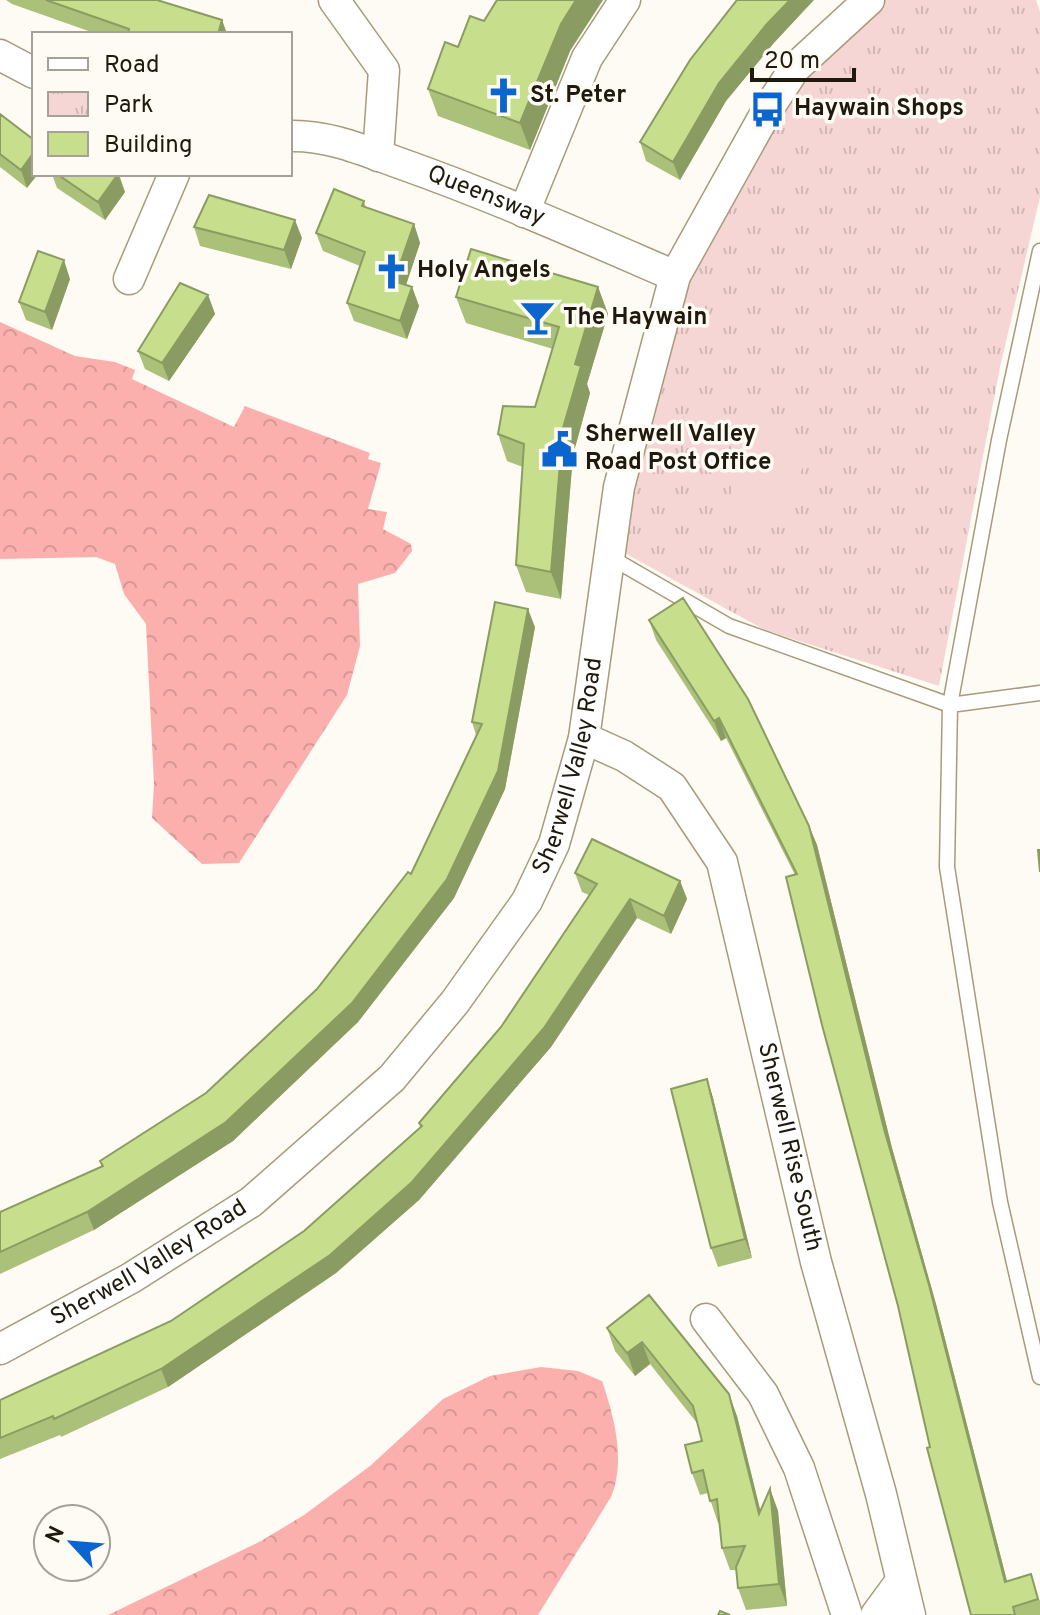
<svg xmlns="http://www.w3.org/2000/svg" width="1040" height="1615" font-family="Overpass,sans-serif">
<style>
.forest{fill:url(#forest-crowns)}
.park{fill:url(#park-tufts)}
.pitch{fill:#f5d6d4}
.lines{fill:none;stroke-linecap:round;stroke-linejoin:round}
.lane-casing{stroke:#a89b7c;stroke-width:17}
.street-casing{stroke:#a89b7c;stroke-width:33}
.lane{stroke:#fff;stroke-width:14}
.street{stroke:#fff;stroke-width:30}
.wall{fill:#abc078}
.shaded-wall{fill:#8b9c62}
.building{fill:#c7df8c;stroke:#8b9c62;stroke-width:2}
.labels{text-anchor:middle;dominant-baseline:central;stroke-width:7;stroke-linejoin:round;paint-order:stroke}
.poi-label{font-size:24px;font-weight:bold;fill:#1f1a0d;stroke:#fefbf4;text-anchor:start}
.street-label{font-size:24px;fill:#1f1a0d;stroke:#fefbf4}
</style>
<defs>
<pattern id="forest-crowns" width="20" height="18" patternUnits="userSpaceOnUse" patternTransform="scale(2)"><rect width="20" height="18" fill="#fbb0ae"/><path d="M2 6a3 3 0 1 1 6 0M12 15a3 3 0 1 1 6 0" fill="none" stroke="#d79794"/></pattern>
<pattern id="park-tufts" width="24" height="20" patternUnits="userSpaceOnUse" patternTransform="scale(2)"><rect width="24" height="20" fill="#f5d6d4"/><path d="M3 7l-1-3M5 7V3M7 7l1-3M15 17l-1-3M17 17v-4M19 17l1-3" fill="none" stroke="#d2b7b5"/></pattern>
</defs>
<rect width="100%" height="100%" fill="#fefbf4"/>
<path class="forest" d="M0,322L75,356L115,362L135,370L132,379L234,427L245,406L370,453L368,459L381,463L368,509L387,512L383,529L411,544L412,551L395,573L358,584L360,646L347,695L239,863L202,864L152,818L154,783L146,624L124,594L115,564L96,557L0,559Z
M541,1367L578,1371L602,1381C614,1416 626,1461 611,1497L538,1615H108L261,1541L304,1515L370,1466L443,1399L490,1376Z"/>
<path class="park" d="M869,0H1036L1040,12V197L1000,367L939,686L765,630L610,545L675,276L768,109Z"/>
<path class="pitch" d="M757,427L810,448L780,528L727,508Z"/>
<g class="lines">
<defs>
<path id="lane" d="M1040,251L999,440L950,705L947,867L1000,1202L1040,1377
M610,557L729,626L950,705L1040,693"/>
<g id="street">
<path d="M334,0L384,70L378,156"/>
<path d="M0,55L34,73"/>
<path id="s1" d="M290,136C330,135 365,151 402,164C495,197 585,237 675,276"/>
<path d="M524,212L587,58L625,0"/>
<path d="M129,279L174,174"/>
<path id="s2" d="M584,738L624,756L672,787L722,862L816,1262L881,1494L910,1615"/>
<path d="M706,1319L763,1394L799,1468L847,1615"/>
<path id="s3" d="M0,1349L131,1278L251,1202L392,1078L455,1002L527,901L554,844L584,738L619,487L675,276L768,109L795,68L869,0"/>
<path d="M876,1615L901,1581"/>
</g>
</defs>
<use href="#lane" class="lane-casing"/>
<use href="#street" class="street-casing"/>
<use href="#lane" class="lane"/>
<use href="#street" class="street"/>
</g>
<path class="wall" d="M6,0H157L222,20L227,34H97L12,4Z
M773,44L726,101L680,180L646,161L640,142Z
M458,47L570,51L530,150L438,116L428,89Z
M0,114L34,140L27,188L0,167Z
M52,174H119L125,192L105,220L57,188Z
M364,201L366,208L414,224L420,243L406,285L412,287L419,306L407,339L354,321L347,303L360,266L323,251L316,233Z
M194,227L302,238L291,269L200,246Z
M70,279L52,330L26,320L19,302Z
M598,287L608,314L587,384L590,393L573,455L561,599L526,592L516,565L523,467L507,461L498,434L535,407L553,349L466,323L456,297Z
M208,295L215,314L169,381L145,369L138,351Z
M649,620L809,826L817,845L892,1148L936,1304L1007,1581L1040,1600V1615H971L795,875L726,738L721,741L656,640Z
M535,627L505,789L454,898L358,1022L233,1141L94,1230L0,1274V1212L102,1167L100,1161L206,1093L317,989L411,874L476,735L472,722Z
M575,873L680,881L687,899L671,934L637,918L551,1047L419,1200L336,1273L168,1387L61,1437L60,1435L0,1459V1400L171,1321L304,1231L420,1127L419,1123L501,1027L589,895L582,892Z
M707,1079L713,1098L752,1258L718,1267L711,1248Z
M649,1295L737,1416L760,1511L770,1489L778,1511L787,1606L746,1610L738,1588L737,1570H730L722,1548L720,1523H718L708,1493L700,1495L692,1473L702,1441L697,1423L650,1364L635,1376L615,1351L607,1328Z"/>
<path class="shaded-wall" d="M576,0H603L570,51L530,150L520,123L561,24Z
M790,0H814L773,44L726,101L680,180L673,162L719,83L766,25Z
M222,20L227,34H218Z
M34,152V174H38L27,188L21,170Z
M118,174L125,192L105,220L98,202Z
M295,220L302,238L291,269L284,250Z
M414,224L420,243L401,300L394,281Z
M64,260L70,279L52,330L45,312Z
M412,287L419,306L407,339L400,321Z
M598,287L608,314L587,384L590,393L573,455L561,599L551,572L563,428L575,364Z
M208,295L215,314L169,381L162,363Z
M528,609L535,627L505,789L454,898L358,1022L233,1141L94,1230L87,1212L447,879Z
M719,718L726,738L721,741L714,721Z
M809,826L817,845L892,1148L936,1304L1012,1601L1005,1582L884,1129Z
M680,881L687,899L671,934L664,916Z
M630,899L637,918L551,1047L419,1200L336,1273L168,1387L161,1369L330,1255Z
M707,1079L713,1098L752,1258L745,1239Z
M642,1342L650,1364L635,1376L627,1353Z
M729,1394L737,1416L767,1537L759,1514Z
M770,1489L778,1511L787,1606L779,1584Z"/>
<path class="building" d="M46,0H157L222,20L218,34H128L129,29Z
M497,0H576L561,24L520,123L428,89L445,42L458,47L470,16L484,21Z
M737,0H790L766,25L719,83L673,162L640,142L690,60Z
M0,114L34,140V152L21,170L0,154Z
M57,174H118L98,202Z
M334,189L364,201L362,206L414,224L394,281L412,287L400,321L347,303L365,252L316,233Z
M209,195L295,220L284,250L194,227Z
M471,249L598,287L575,364L581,366L563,428L551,572L516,565L524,444L498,434L503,406L535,407L559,327L456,297Z
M38,251L64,260L45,312L19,302Z
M180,283L208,295L162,363L138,351Z
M683,598L748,699L809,826L884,1129L929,1285L1005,1582L1031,1574L1038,1599L1013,1607L1015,1615H971L927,1448L930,1447L898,1306L822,1025L786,877L797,874L719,718L714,721L649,620Z
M495,602L528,609L498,771L447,879L352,1003L226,1122L87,1212L0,1252V1212L103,1166L100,1161L206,1093L317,989L408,872L411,874L482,724L472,722Z
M592,839L680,881L664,916L630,899L544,1028L412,1182L330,1255L161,1369L54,1419L53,1416L0,1438V1400L171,1321L304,1231L422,1126L419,1123L501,1027L597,884L575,873Z
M1038,850H1040V872Z
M707,1079L745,1239L711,1248L671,1089Z
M649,1295L729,1394L759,1514L770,1489L779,1584L738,1588L736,1567L745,1546L722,1548L717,1499L710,1501L703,1470L692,1473L685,1445L702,1441L693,1406L642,1342L627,1353L607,1328Z
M720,1611L730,1615H718Z"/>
<defs>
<symbol id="church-bare" viewBox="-9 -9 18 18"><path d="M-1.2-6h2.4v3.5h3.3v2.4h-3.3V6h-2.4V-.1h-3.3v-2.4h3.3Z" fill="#0b65ce" stroke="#fefbf4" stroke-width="2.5" paint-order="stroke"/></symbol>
<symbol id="bus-bare" viewBox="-9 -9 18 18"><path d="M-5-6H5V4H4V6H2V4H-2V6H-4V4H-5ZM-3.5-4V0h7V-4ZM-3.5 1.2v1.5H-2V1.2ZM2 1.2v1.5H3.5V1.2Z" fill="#0b65ce" stroke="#fefbf4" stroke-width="2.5" paint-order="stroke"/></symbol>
<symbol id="bar-bare" viewBox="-9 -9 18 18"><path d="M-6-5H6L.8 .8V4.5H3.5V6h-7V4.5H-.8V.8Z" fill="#0b65ce" stroke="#fefbf4" stroke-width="2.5" paint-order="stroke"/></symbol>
<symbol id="civic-bare" viewBox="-9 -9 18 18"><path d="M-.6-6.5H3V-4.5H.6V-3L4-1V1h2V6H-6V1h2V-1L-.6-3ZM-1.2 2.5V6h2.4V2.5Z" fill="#0b65ce" stroke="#fefbf4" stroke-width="2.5" paint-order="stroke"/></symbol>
</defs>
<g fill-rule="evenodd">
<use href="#church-bare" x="478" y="70" width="51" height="51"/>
<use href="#bus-bare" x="742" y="84" width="51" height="51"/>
<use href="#church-bare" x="366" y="246" width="51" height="51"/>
<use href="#bar-bare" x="512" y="292" width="51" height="51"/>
<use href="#civic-bare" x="534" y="424" width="51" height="51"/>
</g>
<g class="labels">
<g class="poi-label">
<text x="530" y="96">St. Peter</text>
<text x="794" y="109">Haywain Shops</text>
<text x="417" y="271">Holy Angels</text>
<text x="563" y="318">The Haywain</text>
<text x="585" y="435">Sherwell Valley<tspan x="585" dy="28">Road Post Office</tspan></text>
</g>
<g class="street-label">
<text stroke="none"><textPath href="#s1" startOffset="206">Queensway</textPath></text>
<text stroke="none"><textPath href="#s3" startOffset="844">Sherwell Valley Road</textPath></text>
<text stroke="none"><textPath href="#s2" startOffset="484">Sherwell Rise South</textPath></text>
<text stroke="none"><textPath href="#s3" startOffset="172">Sherwell Valley Road</textPath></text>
</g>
</g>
<rect x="32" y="32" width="260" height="144" fill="#fefbf4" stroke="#a5a198" stroke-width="2"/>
<rect x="48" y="58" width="40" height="12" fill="#ffffff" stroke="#a5a198" stroke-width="2"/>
<text x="104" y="72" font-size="24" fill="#1f1a0d">Road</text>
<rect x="48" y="92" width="40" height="24" fill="url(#park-tufts)" stroke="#a5a198" stroke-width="2"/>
<text x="104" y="112" font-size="24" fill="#1f1a0d">Park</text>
<rect x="48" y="132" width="40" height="24" fill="#c7df8c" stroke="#a5a198" stroke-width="2"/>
<text x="104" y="152" font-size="24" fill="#1f1a0d">Building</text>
<g transform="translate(72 1543) rotate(296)"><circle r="38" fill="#fefbf4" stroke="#a5a198" stroke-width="2"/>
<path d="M0-6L14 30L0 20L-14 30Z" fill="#0b65ce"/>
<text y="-12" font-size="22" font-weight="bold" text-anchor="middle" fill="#1f1a0d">N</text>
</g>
<path d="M752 68v12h102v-12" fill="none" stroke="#1f1a0d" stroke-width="4"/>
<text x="764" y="68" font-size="24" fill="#1f1a0d" stroke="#fefbf4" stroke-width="6" paint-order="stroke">20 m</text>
</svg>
